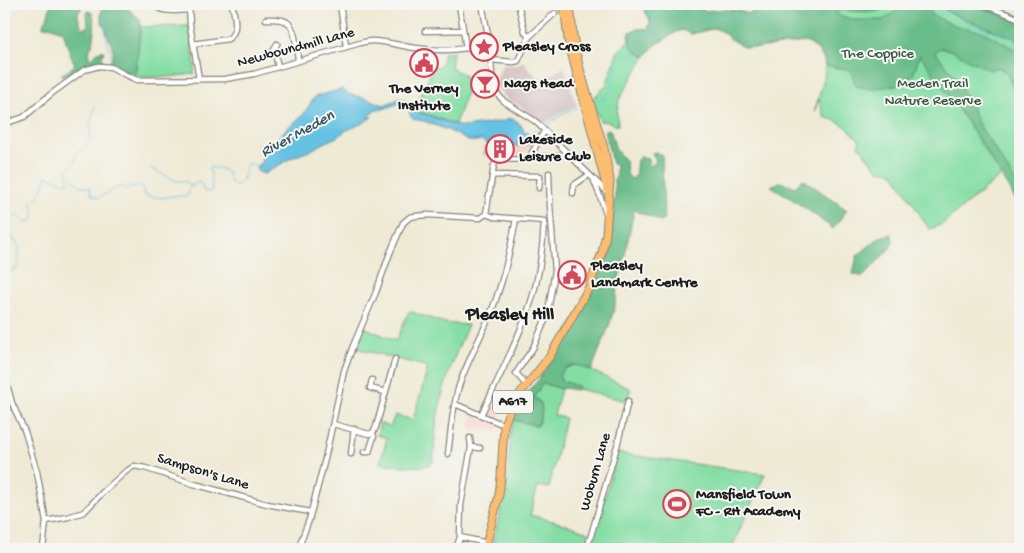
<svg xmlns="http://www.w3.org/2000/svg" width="1024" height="553" font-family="'Gochi Hand',sans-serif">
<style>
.built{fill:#f7d0c9}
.industrial{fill:#d2bec1}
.green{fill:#84dea4;stroke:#507d60}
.forest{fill:#6bbd8a;stroke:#446c53}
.water{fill:#65c2e3;stroke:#406f80}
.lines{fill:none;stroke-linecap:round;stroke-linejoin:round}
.stream{stroke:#65c2e3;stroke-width:1}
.minor-casing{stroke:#868378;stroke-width:7}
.highway-casing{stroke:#868378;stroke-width:9}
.minor{stroke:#fff;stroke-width:4.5}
.highway{stroke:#fcbd6f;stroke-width:7}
.labels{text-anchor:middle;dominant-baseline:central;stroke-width:4;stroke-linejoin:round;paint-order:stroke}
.shield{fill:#f6f6f2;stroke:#5d5d5c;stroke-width:1}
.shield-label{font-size:14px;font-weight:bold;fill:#1c1c1c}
.poi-label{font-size:15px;font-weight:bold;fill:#1c1c1c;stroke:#f6f6f2;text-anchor:start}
.street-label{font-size:15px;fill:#1c1c1c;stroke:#f6f6f2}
.park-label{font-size:15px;fill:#3b5645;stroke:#f6f6f2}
.water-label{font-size:16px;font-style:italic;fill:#365662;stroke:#f6f6f2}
.quarter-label{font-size:18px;font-weight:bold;fill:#1c1c1c;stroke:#f6f6f2}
</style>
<rect width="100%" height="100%" fill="#f6f6f2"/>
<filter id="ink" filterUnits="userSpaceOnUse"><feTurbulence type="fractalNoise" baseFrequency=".02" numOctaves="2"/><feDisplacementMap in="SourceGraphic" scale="10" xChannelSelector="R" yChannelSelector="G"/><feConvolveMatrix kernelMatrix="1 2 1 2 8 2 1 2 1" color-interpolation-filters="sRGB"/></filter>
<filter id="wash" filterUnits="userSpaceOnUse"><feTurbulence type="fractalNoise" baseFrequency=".0096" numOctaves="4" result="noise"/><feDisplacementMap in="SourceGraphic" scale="20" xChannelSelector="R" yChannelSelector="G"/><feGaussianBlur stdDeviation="1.12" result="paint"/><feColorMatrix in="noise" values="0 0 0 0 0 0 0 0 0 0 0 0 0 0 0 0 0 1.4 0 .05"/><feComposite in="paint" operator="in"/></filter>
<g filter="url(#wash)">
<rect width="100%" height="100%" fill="#efead5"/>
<path class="built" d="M506,144H531L530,149L522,153V156L496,155L497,146L506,147Z
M489,406L501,411L498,419L497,430L470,429L472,415L486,420V413Z"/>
<path class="industrial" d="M523,61L539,80L543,77L552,74L564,67L577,106L566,110L543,124L525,109L507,99L497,87L496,81L502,65H515L519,64Z
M483,147L497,148L496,155L492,157L483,155Z"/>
<path class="green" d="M643,4H659L665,6L669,5L670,4H693L705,11C720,9 734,8 748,14L764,4H989L1020,16V207L1001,176L941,225L929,229L893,172L878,170L858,145L860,141C846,126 844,123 824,117L819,99L814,113C817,101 827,74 825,63C824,58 820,53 817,50C812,45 810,43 804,42L757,48L744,47L732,40L723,32L715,28L691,34L682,30L676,32L652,47L634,74L619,100L617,113L618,125H613L610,122L600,121L592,99L606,86L617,53L628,41L630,32L637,29H648L650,25V19L645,11Z
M189,26L195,65L194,74L167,77H135L140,27Z
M453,52L451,68L465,75L466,94L455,124L423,113H418L411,103L418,101L434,66L440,67L443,58V53Z
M409,311L444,323L468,325C456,352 445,380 439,409C435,426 435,445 433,462C423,471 393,464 380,463L387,438L377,435L380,423L390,427L395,415L413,420L428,367L355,348L364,327L396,341Z
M574,365L581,366L631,389L626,401L578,389L576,386L562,381L559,376L563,370Z
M543,383L561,389L554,415L565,418L549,488L538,486L530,515L571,526L590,533L586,549H491L501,509L508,477L510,435L514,420L538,426L541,403L534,397Z
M617,453L765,474L731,549H590Z"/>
<path class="forest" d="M51,4H80C82,8 81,10 78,13V17L82,28H87C90,23 85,17 88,11L92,13C95,20 95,31 94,38C93,45 88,50 89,57L93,58C96,53 98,50 104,51L100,63L93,64L62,77V74L68,71L75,64L70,54L63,31L49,26L43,27V24L47,19Z
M106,4H125L131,12L140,19V33L135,77L109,64L114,54L112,46L102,21L101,16L102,8L106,5Z
M643,4H659L665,6L669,5L670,4H693L705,11C720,9 734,8 748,14L764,4H884L881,10L872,12L835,10L840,16L857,20H883L899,9L903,4H933L930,14L954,25L984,32L1014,49L1020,56V107L1007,73L998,67L990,70L967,59L955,52L947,49L941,48L935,52L960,82L963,92L970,102L977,121L1020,189V207C989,155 956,104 920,55L913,75L897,85L871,89L856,86L852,74L848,69L825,66C824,55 815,43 804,42L757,48L744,47L732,40L723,32L715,28L691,34L682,30L676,32L653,47L645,57C633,49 628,48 630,32L637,29H648L650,25V19L645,11Z
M953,4H971L1007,16L1020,22V42L1019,40L962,18L945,10Z
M607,129L610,130L616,150L626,162L627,174L631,179L635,177L637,160L641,156L642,158L648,159L649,166L653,165L656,161L652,153L655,152L662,155L664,219L662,222L634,210L625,255L618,282L615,306L609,326L591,371C578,364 567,361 559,376L562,381L577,386L578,389L576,390L564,388L561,389L543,383L534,397L541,403L542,412L538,426L514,420L522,399L539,379L556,353L568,331L596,284L601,272L611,234L615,196L614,180L616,178V164H612L605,132Z
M803,179L847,210L833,229C813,213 793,199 771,186L780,182L795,187Z
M892,234L893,242L890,248L863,277L853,274L857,256L880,237Z"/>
<path class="water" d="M343,89L348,94L365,98L384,105L400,98C409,101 412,105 418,113C433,114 450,126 465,127L505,121L506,119C515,117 522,124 524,132L527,131L529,137L532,138L531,144C524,143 518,149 512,144H488L481,140L477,141H468L450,131L424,121L413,119L411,117L407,105L405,103H400L383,109H376L373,111L369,117H372L363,123L345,131L337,137L330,140L309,151L291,158L264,174L259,172L256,168L261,163L265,149L276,141L286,129L303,115L314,98L316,96Z"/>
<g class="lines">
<path class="stream" d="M103,4L106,37L112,56
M652,4L657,6L667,16L671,15L674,4
M680,4L695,16L715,18H734L743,19L751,23L757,19L761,13L784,9L789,4
M807,4L810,5L816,4
M868,4H875
M923,4L935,8L944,15L952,9C959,12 961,19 968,23L1015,39L1020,50
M597,101L604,99L612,90V81L615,76V64L620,52L633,55L636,51L634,39L648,34L655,22L653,17L645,9L646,4H651
M543,127L566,112L577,108
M531,138L533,132L539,129
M150,168L176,181H184L192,186
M69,176L67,170L75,161V157L79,151L84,148L90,139L91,130L90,122L95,107
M4,217L19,216L26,222L32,220L34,210L31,203L42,192L43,185L47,176L65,183L69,182L67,179L70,177L81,186L90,188L91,194L98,198L119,187H122L127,189L136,186L142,187L145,196L162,198L173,196H187L189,194L188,191L192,186L199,182L202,185L203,190L205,191L209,192L212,190L211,173L208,169L209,167C214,168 223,168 227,172C232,178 227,183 237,186C244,181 245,173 246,165L251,163L257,168
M11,218L9,233L19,247V260L16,270H12"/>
</g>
</g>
<g filter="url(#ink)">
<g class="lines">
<defs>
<path id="minor" d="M154,4C161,14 177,10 189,10
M189,4L190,25L199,79
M340,4L346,46
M459,4L466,48L478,51L491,60L513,62L518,61L529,37L555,13
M482,4L489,40L493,85L496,92L500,97L505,102L535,121L608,193
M518,4L525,32L529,37
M981,4L1020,19
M266,19C273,19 281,18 287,22C296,27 297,51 298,61
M425,31L463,30
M193,44L228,39C240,31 234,15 232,4
M277,44L274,49L278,67
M4,124L24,117L51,94L84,70L99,66L111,67L124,74L137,80L225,79L254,74L360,43C364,42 368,41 372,41C386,41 401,46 415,48C438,51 468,52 489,40
M529,157C536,149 537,140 545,131
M493,175L540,176L539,188
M594,181L600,196L606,214
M573,193L574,185L589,175
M486,214L494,165L497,161L500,159C508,159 517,160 524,159C527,158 529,157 532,157C543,156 557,159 567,153
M486,214L494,217L545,221
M4,373L12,403L25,432L37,472L46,521L43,549
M372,380L370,388L385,392
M526,385L516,373L533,348L547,316L555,271L550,205L549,173
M455,404L504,425
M481,415C498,379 517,343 530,305C539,278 543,250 544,221
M333,424L369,434L372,433
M471,447L480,448
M364,452H369L374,436L372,433L374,431L376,427L395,359
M351,454L354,429
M448,454C451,432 452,408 459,386C467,362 480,339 490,315C503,284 510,252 516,219
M46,521L68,517L84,512L103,492L124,473L134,466L145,468L194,484L238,496L267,504L310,512
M460,537L487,543
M298,549L309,520L325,459L344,371L353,346L376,292L390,253L403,223L410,217L416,216L428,215L480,218L486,214
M456,549L460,537L461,505L471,447L470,438
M587,549L617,446L628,401"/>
<path id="highway" d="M564,4L568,40L607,189
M485,549L499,495L501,477L504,425L510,409L518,396L550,356L588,289L602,253L606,234L610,180L604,148L579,66L573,36L570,4"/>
</defs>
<use href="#minor" class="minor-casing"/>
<use href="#highway" class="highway-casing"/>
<use href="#minor" class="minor"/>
<use href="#highway" class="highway"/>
</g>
</g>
<defs>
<symbol id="sight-ring" viewBox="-11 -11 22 22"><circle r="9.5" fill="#f6f6f2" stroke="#d1495b" stroke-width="1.5"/><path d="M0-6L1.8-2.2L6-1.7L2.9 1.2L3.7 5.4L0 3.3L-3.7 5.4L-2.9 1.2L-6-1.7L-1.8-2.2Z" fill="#d1495b"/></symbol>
<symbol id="civic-ring" viewBox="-11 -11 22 22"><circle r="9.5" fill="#f6f6f2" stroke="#d1495b" stroke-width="1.5"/><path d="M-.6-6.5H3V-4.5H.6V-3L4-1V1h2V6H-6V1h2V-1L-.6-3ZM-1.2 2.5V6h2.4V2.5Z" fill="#d1495b"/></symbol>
<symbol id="bar-ring" viewBox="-11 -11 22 22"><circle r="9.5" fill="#f6f6f2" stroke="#d1495b" stroke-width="1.5"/><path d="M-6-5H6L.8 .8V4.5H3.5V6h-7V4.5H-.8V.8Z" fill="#d1495b"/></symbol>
<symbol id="building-ring" viewBox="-11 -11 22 22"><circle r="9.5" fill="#f6f6f2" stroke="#d1495b" stroke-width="1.5"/><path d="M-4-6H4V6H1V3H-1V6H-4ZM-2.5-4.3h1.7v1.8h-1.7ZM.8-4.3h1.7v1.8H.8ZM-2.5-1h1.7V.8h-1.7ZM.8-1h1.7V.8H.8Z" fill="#d1495b"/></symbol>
<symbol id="stadium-ring" viewBox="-11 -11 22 22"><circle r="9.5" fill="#f6f6f2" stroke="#d1495b" stroke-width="1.5"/><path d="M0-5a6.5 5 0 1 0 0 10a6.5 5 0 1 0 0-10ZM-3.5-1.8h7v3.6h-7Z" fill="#d1495b"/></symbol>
</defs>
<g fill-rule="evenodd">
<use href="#sight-ring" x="468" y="31" width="32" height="32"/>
<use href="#civic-ring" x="408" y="47" width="32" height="32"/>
<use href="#bar-ring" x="469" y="68" width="32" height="32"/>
<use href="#building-ring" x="484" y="133" width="32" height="32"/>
<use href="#civic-ring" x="556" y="259" width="32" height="32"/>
<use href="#stadium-ring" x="661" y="488" width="32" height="32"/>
</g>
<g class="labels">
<rect class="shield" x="493" y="390.5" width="40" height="23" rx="4"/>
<g class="shield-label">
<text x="513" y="402">A617</text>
</g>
<g class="poi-label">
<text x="503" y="47">Pleasley Cross</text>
<text x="504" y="84">Nags Head</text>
<text x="424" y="89" text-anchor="middle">The Verney<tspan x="424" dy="17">Institute</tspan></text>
<text x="519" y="140">Lakeside<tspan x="519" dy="17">Leisure Club</tspan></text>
<text x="591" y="266">Pleasley<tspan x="591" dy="17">Landmark Centre</tspan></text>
<text x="696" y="495">Mansfield Town<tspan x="696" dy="17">FC - RH Academy</tspan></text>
</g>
<g class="street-label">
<text transform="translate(296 48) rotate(-15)">Newboundmill Lane</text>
<text transform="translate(203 472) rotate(17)">Sampson's Lane</text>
<text transform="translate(596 472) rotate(-74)">Woburn Lane</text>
</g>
<g class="park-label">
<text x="878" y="54">The Coppice</text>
<text x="933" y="84">Meden Trail<tspan x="933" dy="17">Nature Reserve</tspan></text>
</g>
<g class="water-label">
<text transform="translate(298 135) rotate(-29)">River Meden</text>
</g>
<g class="quarter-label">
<text x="510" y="315">Pleasley Hill</text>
</g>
</g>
<rect width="1024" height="553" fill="none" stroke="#f6f6f2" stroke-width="20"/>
</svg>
